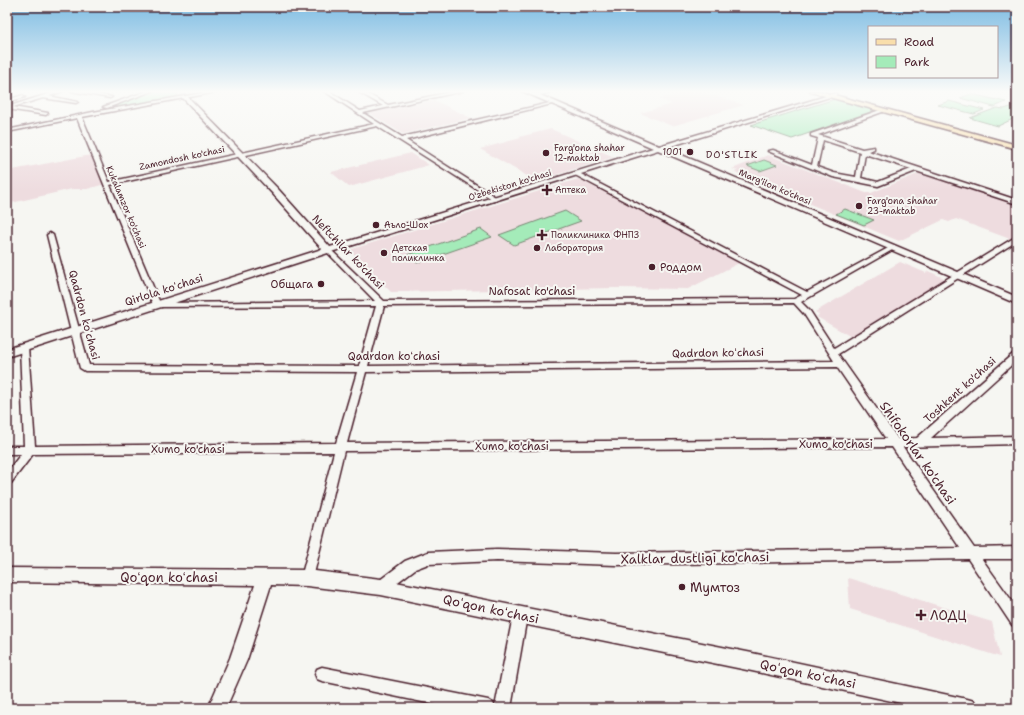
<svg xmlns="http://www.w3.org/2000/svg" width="1024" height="715" font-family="'Shantell Sans',sans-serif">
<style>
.built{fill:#eedcdf}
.green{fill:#a4ebb9;stroke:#778572}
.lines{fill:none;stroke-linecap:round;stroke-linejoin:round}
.minor-casing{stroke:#4a1f2b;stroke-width:3}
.tertiary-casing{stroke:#4a1f2b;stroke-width:3}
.primary-casing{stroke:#4a1f2b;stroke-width:3}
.minor{fill:#f6f6f2;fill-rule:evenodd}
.tertiary{fill:#f6f6f2;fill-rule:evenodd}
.primary{fill:#f9deab;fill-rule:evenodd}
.poi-dot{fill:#4a1f2b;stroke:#f6f6f2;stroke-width:1.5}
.labels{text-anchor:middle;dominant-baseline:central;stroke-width:4;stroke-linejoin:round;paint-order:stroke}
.far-poi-label{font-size:9px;fill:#4a1f2b;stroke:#f6f6f2;text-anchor:start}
.far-street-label{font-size:9px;fill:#4a1f2b;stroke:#f6f6f2}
.far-neighbourhood-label{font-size:10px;letter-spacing:1px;fill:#4a1f2b;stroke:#f6f6f2}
.street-label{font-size:11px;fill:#4a1f2b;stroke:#f6f6f2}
.poi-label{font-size:11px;fill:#4a1f2b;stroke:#f6f6f2;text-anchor:start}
.near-street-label{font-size:13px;fill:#4a1f2b;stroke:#f6f6f2}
.near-poi-label{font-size:13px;fill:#4a1f2b;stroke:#f6f6f2;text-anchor:start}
</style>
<rect width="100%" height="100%" fill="#f6f6f2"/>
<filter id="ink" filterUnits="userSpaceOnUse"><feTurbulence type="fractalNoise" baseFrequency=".025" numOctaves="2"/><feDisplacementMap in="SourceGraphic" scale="8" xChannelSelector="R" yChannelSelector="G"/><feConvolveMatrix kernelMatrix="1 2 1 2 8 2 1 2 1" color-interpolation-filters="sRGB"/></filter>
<g filter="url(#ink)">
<path class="built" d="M688,91H700L744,105L672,126L640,113L672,104L659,99Z
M434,100L471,118L403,134L369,113Z
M551,129L614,157L536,181L480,149L521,138L519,137Z
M411,153L429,165L349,187L331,172Z
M91,155L105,184L87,189H72L7,204V171Z
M768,155L866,193H871L920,173L1017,206V234L1010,239L956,219L949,222L943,220L899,241L733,172L738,171L732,169Z
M578,179L741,262L688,289L616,288L391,292L349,250Z
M900,262L926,273L928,271L946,279L853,338L817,317L819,314L815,312Z
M848,578L992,622L1000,657L850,609Z"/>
<path class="green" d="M150,91H173L179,97L105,110L116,102Z
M971,94L1006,102L994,107L960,98Z
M835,99L876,110L792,139L751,125Z
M949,101L984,110L974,114L938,105Z
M1017,105V117L998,126L970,118L997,108L1004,109Z
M764,160L777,165L760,171L747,166Z
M845,209L874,220L864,225L836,214Z
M565,211L581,221L514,245L499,235Z
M481,229L492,237L417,263L407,255Z"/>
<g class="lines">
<defs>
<path id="minor" d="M57,91H63L49,96L78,102L76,103L43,98L13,107L48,113L46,115L7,109V107Z
M71,91H80L112,97L110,98Z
M147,91H152L107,108L103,107Z
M214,91H222L82,117L109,182L374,124L324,91H329L360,111L383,106L357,91H362L388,105L456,91H463L363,113L402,137L554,102L556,103L406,140L497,198L498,199L495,201L377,126L110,185L160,303L375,301L326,251V249H330L384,301L794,299L802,295L575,175V173L577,172L807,292L890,247H894V249L801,302L810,311L834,348L1017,236V241L838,354L898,439L917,438L1014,353L1017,352V360L931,438L1017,436V444L903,447L974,548L1017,547V559H982L1017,608V627L1012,625L968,559L616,565L497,561L428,564L415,569L386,591L381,593L376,591L374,587L376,583L405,561L428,552L497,549L616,553L960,548L892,447L344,451L313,578L312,582L307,584L302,582L301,578L334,452L33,454L11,483L7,485V472L21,454H7V446H24L20,347L24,344L28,347L35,446L336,443L357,372L85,371L80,368L47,235L50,233L53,235L89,365L359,366L376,306L154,307L77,118L7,132V130L93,112ZM794,303L804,314L834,361L368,366L384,306ZM837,367L886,439L347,443L366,372Z
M23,95L25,97L7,102V100Z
M883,109L885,111L818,135L862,149L874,147V149L868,151L1017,200V204L916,171L878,186L833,177L768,151L773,150L812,165L818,138L811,136V134ZM823,140L860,152L856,177L834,173L817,167ZM865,154L911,169L878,182L861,178Z
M520,609L525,611L527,616L511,708H451L322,681L317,679L315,674L317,669L322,667L488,700L493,703L495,707L513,616L515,611Z"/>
<path id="tertiary" d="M522,91H529L535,93L554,91L540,95L659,146L836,93V95L665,148L1017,297V304L658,150L331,252L7,357V349L322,249L273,194L183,98V96H187L279,190L330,247L653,148Z
M7,568L307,570L381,579L752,653L967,699L974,701L976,708H924L752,671L381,595L307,586L271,585L247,660L226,708H208L230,658L255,585L7,582Z"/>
<path id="primary" d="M810,91H820L1017,145V149L811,92Z"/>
</defs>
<use href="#minor" class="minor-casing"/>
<use href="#tertiary" class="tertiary-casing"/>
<use href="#primary" class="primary-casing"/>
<use href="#minor" class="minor"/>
<use href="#tertiary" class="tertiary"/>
<use href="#primary" class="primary"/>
</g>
</g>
<linearGradient id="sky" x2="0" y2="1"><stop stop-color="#7dbce3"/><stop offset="0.48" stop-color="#fbfbf9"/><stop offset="1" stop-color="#fbfbf9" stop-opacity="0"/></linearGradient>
<rect width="1024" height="191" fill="url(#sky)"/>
<g class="poi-dot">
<circle cx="690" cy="152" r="4"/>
<circle cx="546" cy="153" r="4"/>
<path d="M545 184h4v4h4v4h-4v4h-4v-4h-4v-4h4z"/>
<circle cx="859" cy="206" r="4"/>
<circle cx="376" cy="225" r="4"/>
<path d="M540 229h4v4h4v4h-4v4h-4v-4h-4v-4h4z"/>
<circle cx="537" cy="248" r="4"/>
<circle cx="384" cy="253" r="4"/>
<circle cx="652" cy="267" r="4"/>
<circle cx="321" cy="284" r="4"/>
<circle cx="682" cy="587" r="4"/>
<path d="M919 609h4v4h4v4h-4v4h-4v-4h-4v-4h4z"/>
</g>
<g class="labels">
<g class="far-poi-label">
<text x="554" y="148">Farg'ona shahar<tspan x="554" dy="10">12-maktab</tspan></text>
<text x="682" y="152" text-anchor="end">1001</text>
<text x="555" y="190">Аптека</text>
<text x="867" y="201">Farg'ona shahar<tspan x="867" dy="10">23-maktab</tspan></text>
<text x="384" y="225">Аъло-Шох</text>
<text x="551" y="235">Поликлиника ФНПЗ</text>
<text x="392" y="248">Детская<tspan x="392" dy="10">поликлинка</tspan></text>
<text x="545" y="248">Лаборатория</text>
</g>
<g class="far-street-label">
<text transform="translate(182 158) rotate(-12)">Zamondosh ko'chasi</text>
<text transform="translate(510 185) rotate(-17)">O'zbekiston ko'chasi</text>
<text transform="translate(775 187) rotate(23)">Marg'ilon ko'chasi</text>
<text transform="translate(126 207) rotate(67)">Kukalamzor ko'chasi</text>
</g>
<g class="far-neighbourhood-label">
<text x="732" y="154">DO'STLIK</text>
</g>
<g class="street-label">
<text transform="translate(348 252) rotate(46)">Neftchilar ko'chasi</text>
<text transform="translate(164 290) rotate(-18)">Qirlola koʻchasi</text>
<text x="532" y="291">Nafosat ko'chasi</text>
<text transform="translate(84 315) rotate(75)">Qadrdon koʻchasi</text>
<text transform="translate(718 353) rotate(-1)">Qadrdon koʻchasi</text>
<text x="394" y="356">Qadrdon koʻchasi</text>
<text transform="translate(960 390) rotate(-42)">Toshkent ko'chasi</text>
<text x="836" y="444">Xumo ko'chasi</text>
<text x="512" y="446">Xumo ko'chasi</text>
<text x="188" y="449">Xumo ko'chasi</text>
</g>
<g class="poi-label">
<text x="660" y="267">Роддом</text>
<text x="313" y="284" text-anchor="end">Общага</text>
</g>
<g class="near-street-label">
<text transform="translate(918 453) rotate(55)">Shifokorlar ko'chasi</text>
<text transform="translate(695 558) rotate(-1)">Xalklar dustligi ko'chasi</text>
<text x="169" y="577">Qoʻqon koʻchasi</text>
<text transform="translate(491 609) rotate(12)">Qoʻqon koʻchasi</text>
<text transform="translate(808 674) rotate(12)">Qoʻqon koʻchasi</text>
</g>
<g class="near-poi-label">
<text x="690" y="587">Mумтоз</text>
<text x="930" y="615">ЛОДЦ</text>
</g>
</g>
<rect width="1024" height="715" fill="none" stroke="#f6f6f2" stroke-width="24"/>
<rect x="12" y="12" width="1000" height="691" fill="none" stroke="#4a1f2b" stroke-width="1.5" filter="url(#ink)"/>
<rect x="868" y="26" width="130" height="52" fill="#f6f6f2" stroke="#b1a0a2"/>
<rect x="876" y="39" width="20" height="6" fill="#f9deab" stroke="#b1a0a2"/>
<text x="904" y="46" font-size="12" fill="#4a1f2b">Road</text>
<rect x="876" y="56" width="20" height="12" fill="#a4ebb9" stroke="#b1a0a2"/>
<text x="904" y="66" font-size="12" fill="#4a1f2b">Park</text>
</svg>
